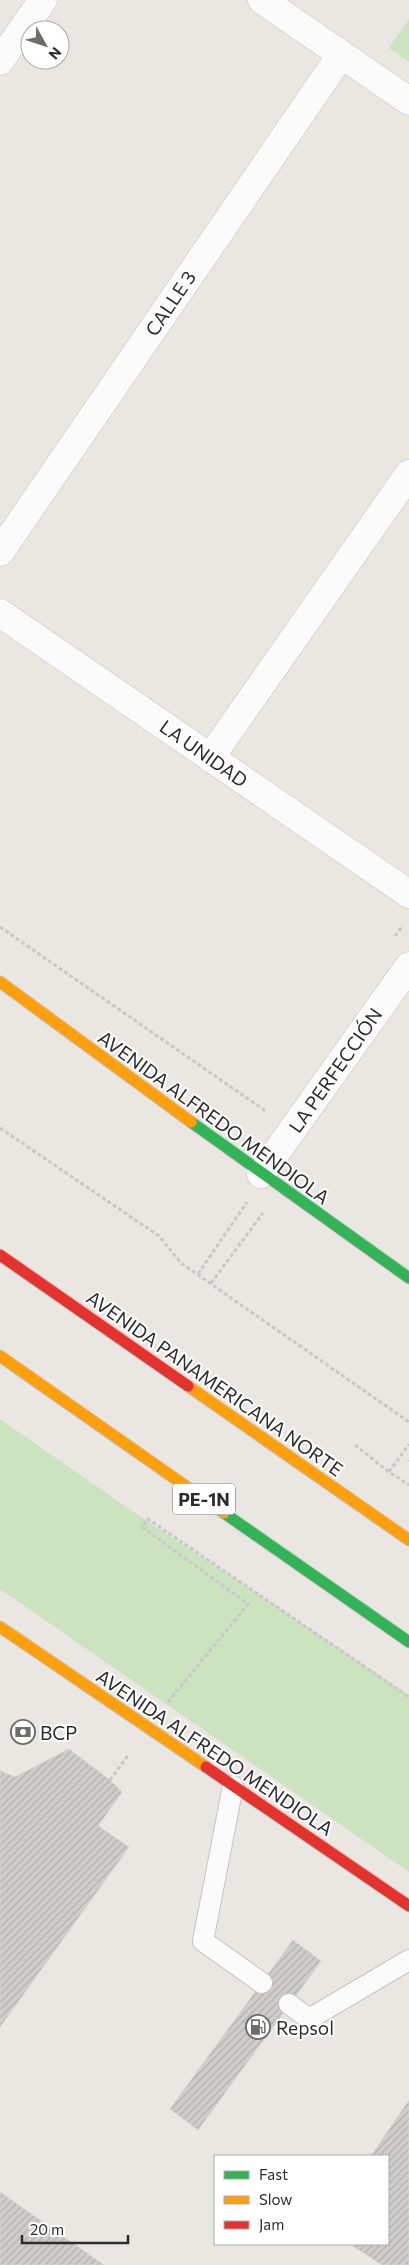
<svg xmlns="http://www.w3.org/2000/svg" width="409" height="2265" font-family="Commissioner,sans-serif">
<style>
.grass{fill:#cbe3be}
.building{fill:url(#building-hatch);stroke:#d5d3cf}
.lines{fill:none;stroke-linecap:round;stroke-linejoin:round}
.lane-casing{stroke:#c4c3c2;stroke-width:22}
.street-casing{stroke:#c4c3c2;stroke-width:29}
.fast-casing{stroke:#c4c3c2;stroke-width:13}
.slow-casing{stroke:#c4c3c2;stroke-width:13}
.jam-casing{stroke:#c4c3c2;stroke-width:13}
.path{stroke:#c8c8c7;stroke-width:3;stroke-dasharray:4 2.5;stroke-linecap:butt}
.lane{stroke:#fcfbfb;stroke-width:20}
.street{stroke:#fcfbfb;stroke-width:28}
.fast{stroke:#30b455;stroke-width:11}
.slow{stroke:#ff9f0a;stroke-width:11}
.jam{stroke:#e5322d;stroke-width:11}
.labels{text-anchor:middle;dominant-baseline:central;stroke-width:4;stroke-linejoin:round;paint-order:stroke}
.shield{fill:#fff;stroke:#6b6b6b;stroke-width:1}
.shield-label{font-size:18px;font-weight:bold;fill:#2c2c2c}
.street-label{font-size:19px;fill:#2c2c2c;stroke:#fff}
.poi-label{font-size:19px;fill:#2c2c2c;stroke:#fff;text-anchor:start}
</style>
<defs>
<pattern id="building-hatch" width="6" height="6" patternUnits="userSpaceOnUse" patternTransform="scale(1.25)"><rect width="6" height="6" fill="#cfcdca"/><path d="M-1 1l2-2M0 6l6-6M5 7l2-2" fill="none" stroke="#b2b0ae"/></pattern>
</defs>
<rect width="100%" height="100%" fill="#eae7e3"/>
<path class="grass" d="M409,19V62L389,48Z
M0,1419L125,1506L409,1695V1872L0,1589Z"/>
<path class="building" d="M69,1749L110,1780L122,1792L98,1826L129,1847L0,2027V1771L15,1777Z
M293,1940L321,1961L198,2130L170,2109Z
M409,2100V2265H382L350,2244H388V2156H371Z
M0,2192L104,2265H0Z"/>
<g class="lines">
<defs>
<path id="lane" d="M233,1786L203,1941L262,1983
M289,2004L309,2019L409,1960"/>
<path id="street" d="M262,0L409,101
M0,61L43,0
M0,552L341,55
M0,613L409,894
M210,758L409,474
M261,1174L409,966"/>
<path id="fast" d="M191,1122L409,1278
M224,1513L409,1642"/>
<path id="slow" d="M0,982L191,1122
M0,1356L224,1513
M188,1386L409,1540
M0,1627L206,1767"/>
<path id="jam" d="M0,1255L188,1386
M206,1767L409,1906"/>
</defs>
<use href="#lane" class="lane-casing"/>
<use href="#street" class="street-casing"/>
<use href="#fast" class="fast-casing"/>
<use href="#slow" class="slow-casing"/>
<use href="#jam" class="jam-casing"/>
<path class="path" d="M0,927L267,1112
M395,936L403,925
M0,1128L159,1236L181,1263L409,1422
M198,1274L247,1202
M211,1283L263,1213
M355,1445L389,1472L409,1485
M409,1460V1461
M389,1472L409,1444
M168,1702L248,1604L142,1527L148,1519L409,1697
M110,1780L129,1754"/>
<use href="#lane" class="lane"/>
<use href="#street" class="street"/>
<use href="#fast" class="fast"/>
<use href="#slow" class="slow"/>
<use href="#jam" class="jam"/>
</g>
<defs>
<symbol id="bank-ring" viewBox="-11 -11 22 22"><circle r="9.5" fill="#fff" stroke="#6e6d6c" stroke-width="1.5"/><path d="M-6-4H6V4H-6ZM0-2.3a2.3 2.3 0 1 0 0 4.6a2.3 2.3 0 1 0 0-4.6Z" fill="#6e6d6c"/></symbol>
<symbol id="fuel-ring" viewBox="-11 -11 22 22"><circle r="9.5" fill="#fff" stroke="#6e6d6c" stroke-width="1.5"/><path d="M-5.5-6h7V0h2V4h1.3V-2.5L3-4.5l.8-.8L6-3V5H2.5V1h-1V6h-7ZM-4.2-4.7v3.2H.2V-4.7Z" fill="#6e6d6c"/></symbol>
</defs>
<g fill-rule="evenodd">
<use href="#bank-ring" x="9" y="1718" width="28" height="28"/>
<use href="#fuel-ring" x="244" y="2013" width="28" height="28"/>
</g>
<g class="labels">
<rect class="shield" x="173" y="1483.5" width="62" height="31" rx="4"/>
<g class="shield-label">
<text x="204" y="1499">PE-1N</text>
</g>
<g class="street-label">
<text transform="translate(170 303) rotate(-56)">CALLE 3</text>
<text transform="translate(204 753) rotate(35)">LA UNIDAD</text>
<text transform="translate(335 1070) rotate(-55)">LA PERFECCIÓN</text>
<text transform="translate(214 1117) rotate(36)">AVENIDA ALFREDO MENDIOLA</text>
<text transform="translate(215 1383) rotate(35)">AVENIDA PANAMERICANA NORTE</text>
<text transform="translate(215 1752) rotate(34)">AVENIDA ALFREDO MENDIOLA</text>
</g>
<g class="poi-label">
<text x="40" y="1732">BCP</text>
<text x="276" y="2027">Repsol</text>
</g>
</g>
<rect x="214" y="2155" width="175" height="90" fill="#ffffff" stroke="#ababab"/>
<rect x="224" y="2171" width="25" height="8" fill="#30b455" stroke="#ababab"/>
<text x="259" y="2180" font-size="15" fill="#2c2c2c">Fast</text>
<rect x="224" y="2196" width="25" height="8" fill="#ff9f0a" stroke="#ababab"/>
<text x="259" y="2205" font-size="15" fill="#2c2c2c">Slow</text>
<rect x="224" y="2221" width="25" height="8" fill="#e5322d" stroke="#ababab"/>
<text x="259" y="2230" font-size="15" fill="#2c2c2c">Jam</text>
<g transform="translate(45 45) rotate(130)"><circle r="24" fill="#ffffff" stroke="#ababab"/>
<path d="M0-4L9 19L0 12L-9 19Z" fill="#6e6d6c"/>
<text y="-8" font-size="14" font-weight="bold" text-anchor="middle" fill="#2c2c2c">N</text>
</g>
<path d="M22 2235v8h106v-8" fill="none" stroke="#2c2c2c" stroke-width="2.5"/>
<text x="30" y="2235" font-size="15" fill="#2c2c2c" stroke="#ffffff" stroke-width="4" paint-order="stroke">20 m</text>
</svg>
